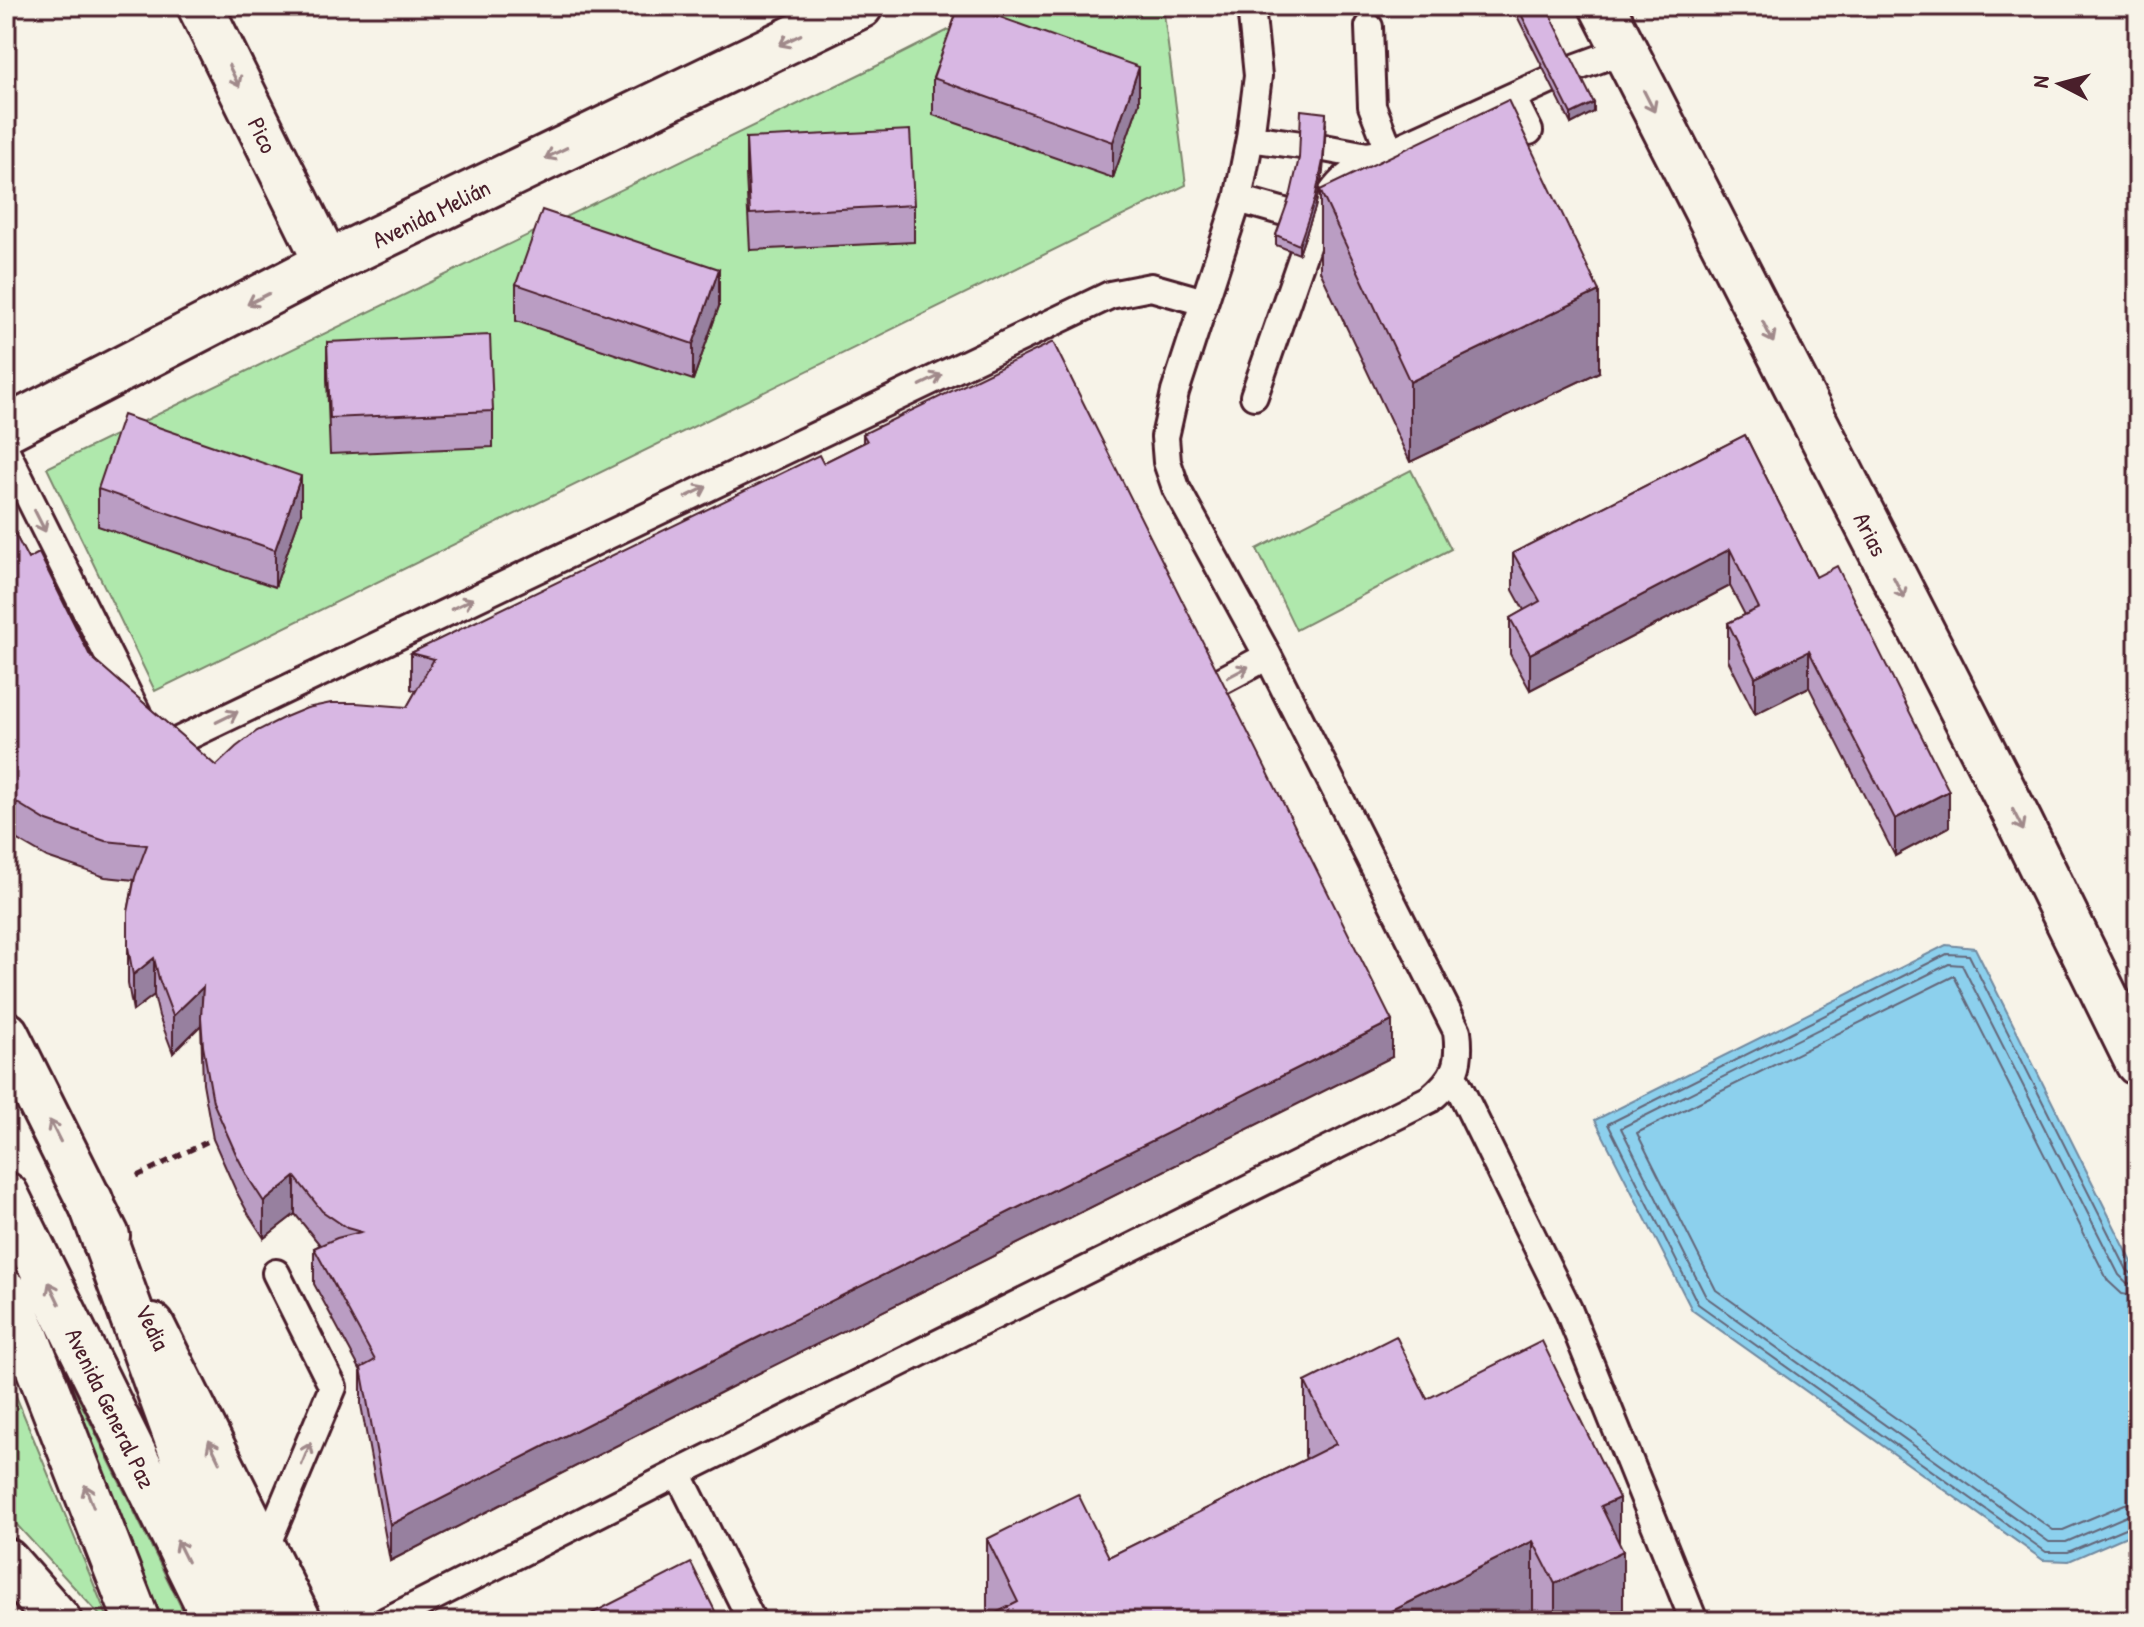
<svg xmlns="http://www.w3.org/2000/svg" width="2144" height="1627" font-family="'Patrick Hand',sans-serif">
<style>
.green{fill:#afe8ac;stroke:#7c846c;stroke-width:2}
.water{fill:#8cd0ed;stroke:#72899f;stroke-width:2}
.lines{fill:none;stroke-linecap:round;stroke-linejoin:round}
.shore{stroke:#646679;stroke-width:2}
.service-casing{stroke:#4a1f2b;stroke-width:32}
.minor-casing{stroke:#4a1f2b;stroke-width:50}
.tertiary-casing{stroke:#4a1f2b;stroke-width:50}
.motorway-casing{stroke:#4a1f2b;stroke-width:50}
.path{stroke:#4a1f2b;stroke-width:5;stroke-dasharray:8 6;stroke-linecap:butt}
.service{stroke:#f7f3e8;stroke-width:26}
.minor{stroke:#f7f3e8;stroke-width:44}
.tertiary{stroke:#f7f3e8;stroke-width:44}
.motorway{stroke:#f7f3e8;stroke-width:44}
.wall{fill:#ba9dc3;stroke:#4a1f2b;stroke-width:2}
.shaded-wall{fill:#97809f;stroke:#4a1f2b;stroke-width:2}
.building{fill:#d8b7e3;stroke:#4a1f2b;stroke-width:2}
.oneway{stroke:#a0898a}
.labels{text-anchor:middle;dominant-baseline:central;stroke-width:6;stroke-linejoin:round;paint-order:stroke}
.street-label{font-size:24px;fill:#4a1f2b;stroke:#f7f3e8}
</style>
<rect width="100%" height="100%" fill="#f7f3e8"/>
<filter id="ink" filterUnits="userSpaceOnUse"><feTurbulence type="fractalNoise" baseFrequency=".0125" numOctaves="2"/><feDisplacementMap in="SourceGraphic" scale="16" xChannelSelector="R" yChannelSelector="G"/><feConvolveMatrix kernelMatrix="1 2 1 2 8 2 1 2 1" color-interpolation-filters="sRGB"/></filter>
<g filter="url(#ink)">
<path class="green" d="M996,6H1163L1186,185L155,691L47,468L887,61Z
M1411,470L1451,549L1296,630L1257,549Z
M28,1296L188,1621H163Z
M6,1372L109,1621H105L6,1513Z"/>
<path class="water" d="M1946,945L1975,948L2138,1274V1531L2069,1561L2043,1560L1692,1310L1595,1120Z"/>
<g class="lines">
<path class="shore" d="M2138,1275L2132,1274L2127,1270L1969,955L1947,954L1608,1124L1698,1304L2046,1552H2068L2132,1525L2138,1524
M2138,1285L2127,1283L2119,1275L1962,965L1949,964L1621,1128L1706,1297L2049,1542H2066L2129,1515L2138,1514
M2138,1297L2122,1294L2108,1281L1954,976L1637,1133L1716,1290L2053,1530H2063L2125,1504L2138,1502"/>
<defs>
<path id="service" d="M1572,69L1624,50
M1512,97L1529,131
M1250,138L1301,145
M1324,148L1367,156L1390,152L1549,80
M1238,199L1288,213
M1312,229C1333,183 1345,174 1390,152L1372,106L1369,27
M1254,396L1312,229L1310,227
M6,451L137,713
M1208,688L1268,656
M155,747L157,751L1110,295L1151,287L1204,302
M1453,1075L1568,1309L1694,1621
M678,1473L752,1621
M264,1551L333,1387L276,1273
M386,1621L678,1473L1430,1099C1456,1077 1461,1064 1457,1031L1268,656L1176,488L1167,462L1165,437L1175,392L1238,199L1250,138L1258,76L1251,6"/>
<path id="minor" d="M200,6L327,263
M1602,6L2020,823L2138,1063"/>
<path id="tertiary" d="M6,429L327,263L860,6
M6,1034L107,1236
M152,1326L299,1621"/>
<path id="motorway" d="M6,1195L216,1621
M90,1200L184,1458L265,1621
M6,1293L26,1336L137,1621
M6,1561L59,1621"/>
</defs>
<use href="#service" class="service-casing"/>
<use href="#minor" class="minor-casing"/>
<use href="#tertiary" class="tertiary-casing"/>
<use href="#motorway" class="motorway-casing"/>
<path class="path" d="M137,1176L213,1139"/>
<use href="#service" class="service"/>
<use href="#minor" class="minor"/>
<use href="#tertiary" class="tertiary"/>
<use href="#motorway" class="motorway"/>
</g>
<path class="wall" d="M1518,8L1594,112L1571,124L1518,18Z
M933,78L1139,103L1113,178L933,115Z
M1326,123L1323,171L1315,208L1299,254L1276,245V235Z
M746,138L914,205V242L750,250L746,175Z
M1320,190L1599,372L1410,462L1320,271Z
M516,284L719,306L693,380L516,321Z
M327,342L493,411V447L330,454L327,379Z
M863,434L1392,1057L751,1377L390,1561L361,1405V1371L314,1284V1248L320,1245L295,1214L264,1238L249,1215L236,1191L213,1139L203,1083L201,1025L173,1053L159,1016L154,995L133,1011L128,984V912L134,880L105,877L47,857L14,838L6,831V517L28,559L90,656L216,766L407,707L416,691L411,689V653L823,463L863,443Z
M1745,435L1816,577L1949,827L1895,856L1809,687L1755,714L1728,660V623L1745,615L1730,586L1530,690L1510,654V618L1524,610L1513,590V553Z
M98,489L301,513L275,587L98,526Z
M1305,1382L1427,1399L1619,1543L1623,1621H1537L1533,1615L989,1617L987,1614V1539L1109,1557L1306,1459L1305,1456Z"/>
<path class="shaded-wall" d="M1139,67V103L1113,178V142Z
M1594,103V112L1571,124V114Z
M1326,113L1323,171L1315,208L1299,254V245Z
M719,269V306L693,380V344Z
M1599,291V372L1410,462V382Z
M301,476V513L275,587V550Z
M1730,549V586L1530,690V654Z
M1809,651V687L1755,714V677Z
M1949,791V827L1895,856V819Z
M154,958V995L133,1011V975Z
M203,987L201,1025L173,1053V1016Z
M1392,1021V1057L751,1377L390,1561V1525L751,1341Z
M295,1177V1214L264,1238V1202Z
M1619,1498V1552L1623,1551V1621H1555V1584L1601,1506Z
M1533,1541V1615L1521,1621H1372Z"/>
<path class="building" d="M959,6H969L1139,67L1113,142L933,78Z
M1522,6H1546L1594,103L1571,114L1518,8Z
M1508,100L1599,291L1410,382L1320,190Z
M1301,110L1326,113L1323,161L1315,199L1299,245L1276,235L1291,193L1299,158Z
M910,130L914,205L750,214L746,138Z
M542,210L719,269L693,344L516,284Z
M490,335L493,411L330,418L327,342Z
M1053,342L1392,1021L751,1341L390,1525L361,1368L375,1360L314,1248L337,1238L361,1232L347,1228L322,1211L295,1177L264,1202L249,1179L236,1154L213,1102L203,1046L201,1017L203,987L173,1016L159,979L154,958L133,975L128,947V912L135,877L147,845L105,841L47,821L14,801L6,795V517L28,559L39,553L90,656L216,766L236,747L257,731L283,718L307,708L331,703H356L407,707L434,659L411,653L819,455L823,463L867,441L863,434Z
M123,415L301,476L275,550L98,489Z
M1745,435L1816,577L1837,566L1949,791L1895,819L1809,651L1755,677L1728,623L1759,608L1730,549L1530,654L1510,618L1540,601L1513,553Z
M1396,1336L1427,1399L1542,1341L1619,1498L1601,1506L1623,1551L1555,1584L1533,1541L1372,1621H980L1018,1602L987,1539L1078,1494L1109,1557L1336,1444L1305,1382Z
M691,1563L720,1621H577Z"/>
<defs><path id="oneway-shaft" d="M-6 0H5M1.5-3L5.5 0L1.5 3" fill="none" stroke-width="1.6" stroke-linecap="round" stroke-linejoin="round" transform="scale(2)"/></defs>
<g class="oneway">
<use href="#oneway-shaft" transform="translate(790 40) rotate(154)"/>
<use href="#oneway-shaft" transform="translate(234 76) rotate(64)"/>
<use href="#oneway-shaft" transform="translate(1649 101) rotate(63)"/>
<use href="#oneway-shaft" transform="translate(556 153) rotate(154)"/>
<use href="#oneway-shaft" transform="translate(258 299) rotate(153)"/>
<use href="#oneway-shaft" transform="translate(1768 332) rotate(63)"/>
<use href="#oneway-shaft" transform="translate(931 380) rotate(-26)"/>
<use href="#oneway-shaft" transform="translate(696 492) rotate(-26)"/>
<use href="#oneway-shaft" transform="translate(40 521) rotate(63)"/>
<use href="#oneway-shaft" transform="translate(1899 588) rotate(63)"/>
<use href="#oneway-shaft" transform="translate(462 604) rotate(-26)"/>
<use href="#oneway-shaft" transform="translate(1238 672) rotate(-28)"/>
<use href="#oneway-shaft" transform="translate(227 717) rotate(-26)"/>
<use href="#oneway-shaft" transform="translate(2018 820) rotate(63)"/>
<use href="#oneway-shaft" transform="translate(55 1131) rotate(-117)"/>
<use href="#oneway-shaft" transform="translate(54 1293) rotate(-116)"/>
<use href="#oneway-shaft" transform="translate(214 1451) rotate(-116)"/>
<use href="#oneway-shaft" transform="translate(306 1454) rotate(-68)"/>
<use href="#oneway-shaft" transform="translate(89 1496) rotate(-111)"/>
<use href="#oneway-shaft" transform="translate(182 1551) rotate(-116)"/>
</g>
</g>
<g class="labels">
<g class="street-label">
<text transform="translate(263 135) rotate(64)">Pico</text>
<text transform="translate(431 213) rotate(-26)">Avenida Melián</text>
<text transform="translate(1871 534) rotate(63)">Arias</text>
<text transform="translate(153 1327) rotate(64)">Vedia</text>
<text transform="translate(111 1408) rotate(64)">Avenida General Paz</text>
</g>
</g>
<rect width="2144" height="1627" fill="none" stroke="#f7f3e8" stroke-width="32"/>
<rect x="16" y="16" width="2112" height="1595" fill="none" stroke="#4a1f2b" stroke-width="3" filter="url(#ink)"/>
<g transform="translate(2060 84) rotate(276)" stroke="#f7f3e8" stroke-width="6" paint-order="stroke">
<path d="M0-6L14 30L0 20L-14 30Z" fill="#4a1f2b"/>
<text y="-12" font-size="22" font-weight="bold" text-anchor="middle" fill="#4a1f2b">N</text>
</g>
</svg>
